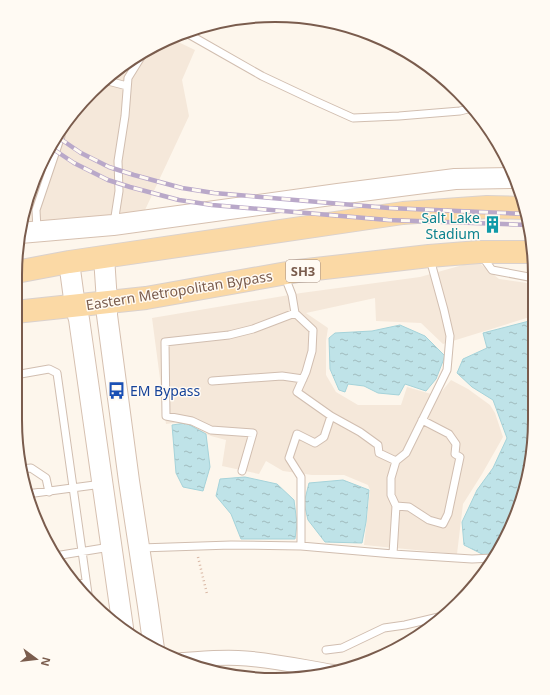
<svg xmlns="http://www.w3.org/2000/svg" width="550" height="695" font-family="'Noto Sans',sans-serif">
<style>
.residential{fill:#f5e8da}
.water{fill:url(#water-ripples);stroke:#a5d3da}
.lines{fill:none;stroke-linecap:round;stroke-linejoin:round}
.lane-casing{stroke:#d1beb0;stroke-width:9}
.street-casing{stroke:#d1beb0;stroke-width:16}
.secondary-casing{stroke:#d6c0b0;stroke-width:22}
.primary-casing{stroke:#dad1cd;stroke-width:24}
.path{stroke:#d9b8a5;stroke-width:2.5;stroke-dasharray:1 3;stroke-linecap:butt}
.lane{stroke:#fff;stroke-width:7}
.street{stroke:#fff;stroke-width:14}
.secondary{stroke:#fff;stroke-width:20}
.primary{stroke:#fbd9a5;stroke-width:22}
.rail-casing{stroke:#b9a8c9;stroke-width:4.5}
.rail{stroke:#fffaf3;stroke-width:3;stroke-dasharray:9;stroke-linecap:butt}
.labels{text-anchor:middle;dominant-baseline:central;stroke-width:3;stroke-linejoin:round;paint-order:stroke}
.shield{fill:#fffaf3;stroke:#a28b7f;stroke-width:1}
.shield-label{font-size:13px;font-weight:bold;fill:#7a5c4d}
.culture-label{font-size:14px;fill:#0d838f;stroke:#fffaf3;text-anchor:end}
.street-label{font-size:14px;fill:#7a5c4d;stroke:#fffaf3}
.transit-label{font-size:14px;fill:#164399;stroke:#fffaf3;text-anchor:start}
.rim{fill:none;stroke:#7a5c4d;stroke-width:2}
</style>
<defs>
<pattern id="water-ripples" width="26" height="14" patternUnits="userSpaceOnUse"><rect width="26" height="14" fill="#bfe3e8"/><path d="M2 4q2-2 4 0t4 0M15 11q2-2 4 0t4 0" fill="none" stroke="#a0bbbe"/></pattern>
</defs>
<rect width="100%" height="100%" fill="#fdf6ec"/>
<path class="residential" d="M174,40L195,50L182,80L189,116L145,210L137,218L26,224L30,190L79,104L145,50Z
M477,261L499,279L534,284L533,316L443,344L421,323L376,321L375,298L306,313L328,328L326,341V375L336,392L358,405H401L407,387L438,396L451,380L468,389L490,405L495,413L503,437L482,474L463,504L457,554L364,545L370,490L368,485L344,475H312L283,471L266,461L259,474L222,466L226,440L211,436L180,422L166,424L152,318L301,293L420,277Z"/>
<path class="water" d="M533,320L530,470L515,520L495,554L484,555L464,545L462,522L477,490L493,468L507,438L493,400L472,387L457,373L463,359L487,348L483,333Z
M400,325L425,336L445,356L436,379L426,391L405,384L399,395L378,393L364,386L348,384L345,392L339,390L330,369L329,338L335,333L372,331Z
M186,423L206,434L210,467L203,491L183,487L176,473L172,425Z
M245,477L277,484L294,500L297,524L295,539H241L231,514L216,496L220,479Z
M343,480L369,490L366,522L362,543L325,542L308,520L304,503L309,483Z"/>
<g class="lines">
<defs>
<path id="lane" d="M190,35L262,76L313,100L353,118L399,116L460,111L468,109
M108,81L127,86
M114,223L119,191L118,161L125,116L128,78L146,49
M37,230L36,210L61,136
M482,256L492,270L534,278
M285,277L292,295L295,313L313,330L312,351L306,372L297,392L331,416L360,432L378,445L379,453L396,461
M15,375L49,369L57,373L89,601
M212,381L282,376L303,379
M21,469L31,468L46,478L49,492
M242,471L253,433L211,430L192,421L166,416L165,342L229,335L253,329L295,313
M27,494L102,484
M396,506L409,507L429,520L443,524L448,514L460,457L455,454L456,444L449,434L422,420
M301,546V477L289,458L297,434L315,443L324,437L331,416
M140,548L231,545L301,546L393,554L472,559L493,558
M393,554L396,506L391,495V478L396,461L406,453L447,370L450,336L444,310L430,259
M55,556L110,547
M76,585L86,582
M326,650L342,648L384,628L405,625L447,615"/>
<path id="street" d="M182,660C200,659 219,657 238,658C269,659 302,667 333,672"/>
<path id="secondary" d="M20,233L113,225L338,194L455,179L515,178
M104,257L107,302V315L129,481L148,606L154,649
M69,262L75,306L79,319L123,628"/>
<path id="primary" d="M16,272L69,262L403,213L487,207L524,208
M15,312L146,298L298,271L429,256L479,252H533"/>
</defs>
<use href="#lane" class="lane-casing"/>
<use href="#street" class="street-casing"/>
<use href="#secondary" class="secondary-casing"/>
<use href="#primary" class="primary-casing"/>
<path class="path" d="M198,557L207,594"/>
<use href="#lane" class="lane"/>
<use href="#street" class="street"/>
<use href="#secondary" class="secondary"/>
<use href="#primary" class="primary"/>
<defs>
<path id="rail" d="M59,138L81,153L109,167L134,175L182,188L214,193L389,208L526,214
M53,149L74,163L108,180L130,187L179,200L212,205L388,220L528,225"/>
</defs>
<use href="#rail" class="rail-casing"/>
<use href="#rail" class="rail"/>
</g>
<defs>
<symbol id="building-bare" viewBox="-9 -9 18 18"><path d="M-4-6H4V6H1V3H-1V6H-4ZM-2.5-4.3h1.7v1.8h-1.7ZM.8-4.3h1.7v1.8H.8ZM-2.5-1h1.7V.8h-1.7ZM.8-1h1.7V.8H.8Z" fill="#0f9aa8" stroke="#fffaf3" stroke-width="2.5" paint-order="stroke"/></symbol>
<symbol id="bus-bare" viewBox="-9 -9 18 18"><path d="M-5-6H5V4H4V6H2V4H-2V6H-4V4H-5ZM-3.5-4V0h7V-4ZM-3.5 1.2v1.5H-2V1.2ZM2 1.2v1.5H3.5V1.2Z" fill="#1a4fb4" stroke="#fffaf3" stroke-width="2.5" paint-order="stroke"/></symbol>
</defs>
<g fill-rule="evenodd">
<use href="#building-bare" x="480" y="212" width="25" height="25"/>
<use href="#bus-bare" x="104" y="378" width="25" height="25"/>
</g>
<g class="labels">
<rect class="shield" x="286" y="260" width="34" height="22" rx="3"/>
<g class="shield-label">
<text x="303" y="271">SH3</text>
</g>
<g class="culture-label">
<text x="480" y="217">Salt Lake<tspan x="480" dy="16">Stadium</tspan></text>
</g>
<g class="street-label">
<text transform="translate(179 290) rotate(-9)">Eastern Metropolitan Bypass</text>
</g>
<g class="transit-label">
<text x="130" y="390">EM Bypass</text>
</g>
</g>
<path d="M0 0H550V695H0ZM275 22H275A253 253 0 0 1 528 275V420A253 253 0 0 1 275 673H275A253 253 0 0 1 22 420V275A253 253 0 0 1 275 22Z" fill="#fffaf3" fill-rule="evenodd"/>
<path class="rim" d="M275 22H275A253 253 0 0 1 528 275V420A253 253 0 0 1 275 673H275A253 253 0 0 1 22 420V275A253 253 0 0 1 275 22Z"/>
<g transform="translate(36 659) rotate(105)" stroke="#fffaf3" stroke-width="3" paint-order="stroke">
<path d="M0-3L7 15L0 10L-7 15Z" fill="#7a5c4d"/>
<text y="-6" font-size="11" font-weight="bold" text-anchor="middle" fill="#7a5c4d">N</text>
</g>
</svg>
